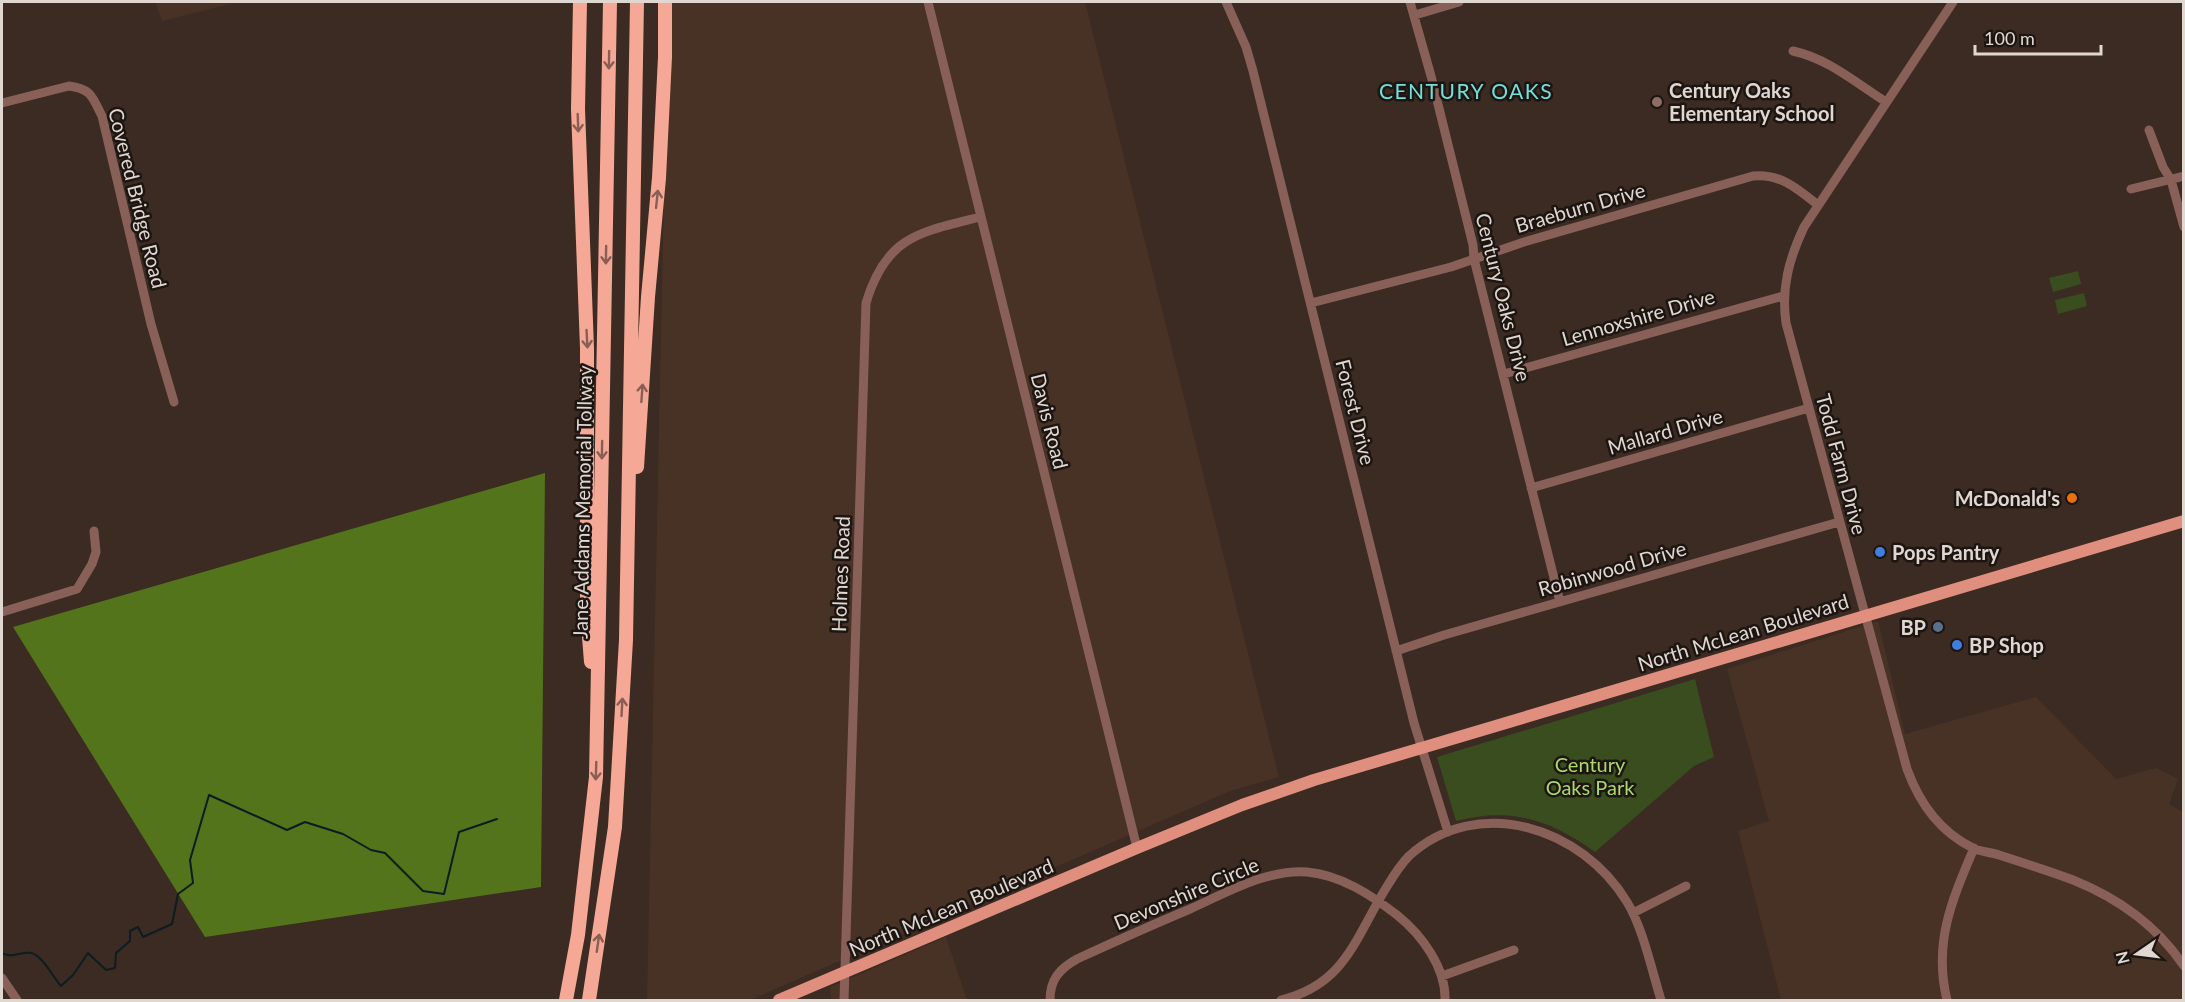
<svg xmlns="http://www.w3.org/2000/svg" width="2185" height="1002" font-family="Lato,sans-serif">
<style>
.built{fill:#483225}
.green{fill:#3a4d1f}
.forest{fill:#54741b}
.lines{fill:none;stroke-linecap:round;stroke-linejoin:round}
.stream{stroke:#0c1d21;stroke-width:2}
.minor{stroke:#886058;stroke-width:9}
.major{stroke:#e08f7e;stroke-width:12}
.highway{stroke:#f6a897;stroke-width:14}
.oneway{stroke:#895e54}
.education-dot{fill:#8d6e63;stroke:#1c1511;stroke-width:2}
.food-dot{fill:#e8710a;stroke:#1c1511;stroke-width:2}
.shop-dot{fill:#3f7fe0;stroke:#1c1511;stroke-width:2}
.service-dot{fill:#5c6f8a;stroke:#1c1511;stroke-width:2}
.labels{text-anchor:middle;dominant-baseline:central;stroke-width:5;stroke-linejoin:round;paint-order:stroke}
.poi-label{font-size:20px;font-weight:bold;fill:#e1d7d1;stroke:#1c1511;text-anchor:start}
.street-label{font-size:20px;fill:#e1d7d1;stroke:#1c1511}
.park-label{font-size:20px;fill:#abd969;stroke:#1c1511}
.neighbourhood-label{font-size:21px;letter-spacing:1.5px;fill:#75e0db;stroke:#1c1511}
</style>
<rect width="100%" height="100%" fill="#3b2b22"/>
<path class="built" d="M155,2H238L162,21Z
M668,2H1085L1279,777L1230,791L750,1000H647Z
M1878,621L1905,734L2036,697L2116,779L2156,768L2178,779L2169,804L2183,812V1000H1781L1738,831L1769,821L1727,669Z
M946,937L967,1000H831L830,987Z"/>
<path class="green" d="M2078,271L2081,284L2053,292L2049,278Z
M2084,293L2087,306L2058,314L2055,300Z
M1695,679L1714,757L1694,766L1595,852C1549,819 1511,807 1456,821L1437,757Z"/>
<path class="forest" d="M545,473L541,887L205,937L13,627Z"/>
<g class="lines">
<path class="stream" d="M2,953C12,959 21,951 31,953C42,955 53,977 61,986L73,975L88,953L106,970L115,968L116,953L130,941V931L138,927L143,937L172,924L178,894L193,883L190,860L209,795L287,830L305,822L343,834L371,850L385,853L423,891L444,894L459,832L497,819"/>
<path class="minor" d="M928,2L1137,848
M1226,2L1246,47L1253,71L1414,723L1448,832
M1410,2L1431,76L1473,245L1474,259L1560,602
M1953,2L1804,227C1789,259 1781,288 1786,323L1907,769C1919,802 1940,832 1973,848C1981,852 1991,852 1999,855C2024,863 2049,871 2073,880C2118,898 2157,926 2184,966
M1415,15L1459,2
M1793,51C1829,59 1856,83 1886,102
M2,103L69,86C92,89 92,97 102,116L151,324L174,402
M2149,130L2163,167L2171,180L2184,227
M2131,189L2184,176
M1311,303L1451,267L1524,242L1753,176C1780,173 1798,189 1818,205
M1504,374L1783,296
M1531,488L1809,408
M2,612L77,589L92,564L96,552L94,531
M1396,651L1444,635L1839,522
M1633,913L1686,886
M1442,976L1514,950
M2,978L17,1000
M844,1000L866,303C886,236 920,232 980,217
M1050,1000C1050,980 1059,969 1077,959C1114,942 1152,925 1190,909C1226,893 1267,869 1307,872C1341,875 1371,895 1397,915C1422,935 1446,968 1445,1000
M1281,1000C1343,985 1354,942 1383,893C1391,880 1398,867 1409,856C1479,793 1582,828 1627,902C1643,928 1652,971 1661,1000
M1947,1000C1933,943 1952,900 1974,848"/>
<path class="major" d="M779,1000L1137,848L1242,805L1314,780L2184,521"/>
<path class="highway" d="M580,2L578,109L587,348V612L591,662
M637,467L648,297L659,178L665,57V2
M566,1000L578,935L596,777L610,2
M589,1000L615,827L626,640L637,2"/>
</g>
<defs><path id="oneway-shaft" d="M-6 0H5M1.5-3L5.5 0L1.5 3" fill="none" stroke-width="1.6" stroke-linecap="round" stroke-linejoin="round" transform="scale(1.5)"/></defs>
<g class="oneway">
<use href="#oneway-shaft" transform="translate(609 60) rotate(91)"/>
<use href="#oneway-shaft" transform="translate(578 123) rotate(88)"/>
<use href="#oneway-shaft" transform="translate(657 199) rotate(-84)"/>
<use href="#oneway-shaft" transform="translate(606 255) rotate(91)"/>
<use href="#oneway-shaft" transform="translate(587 339) rotate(87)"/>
<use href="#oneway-shaft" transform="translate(642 393) rotate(-86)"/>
<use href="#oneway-shaft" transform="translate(602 450) rotate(91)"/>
<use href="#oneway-shaft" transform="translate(622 707) rotate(-87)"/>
<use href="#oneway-shaft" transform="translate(596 771) rotate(92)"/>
<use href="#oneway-shaft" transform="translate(598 943) rotate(-82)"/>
</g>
<circle class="education-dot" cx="1657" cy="102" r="6"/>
<circle class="food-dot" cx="2072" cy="498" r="6"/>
<g class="shop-dot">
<circle cx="1880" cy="552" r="6"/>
<circle cx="1957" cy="645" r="6"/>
</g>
<circle class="service-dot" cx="1938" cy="627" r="6"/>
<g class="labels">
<g class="poi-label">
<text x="1669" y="90">Century Oaks<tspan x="1669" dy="23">Elementary School</tspan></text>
<text x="2060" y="498" text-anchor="end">McDonald's</text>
<text x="1892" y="552">Pops Pantry</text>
<text x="1926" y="627" text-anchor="end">BP</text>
<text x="1969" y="645">BP Shop</text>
</g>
<g class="street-label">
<text transform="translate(138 198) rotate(76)">Covered Bridge Road</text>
<text transform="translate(1580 207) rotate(-16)">Braeburn Drive</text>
<text transform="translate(1504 297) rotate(76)">Century Oaks Drive</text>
<text transform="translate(1638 317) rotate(-16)">Lennoxshire Drive</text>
<text transform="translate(1356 412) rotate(76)">Forest Drive</text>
<text transform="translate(1050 421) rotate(76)">Davis Road</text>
<text transform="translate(1665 431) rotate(-16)">Mallard Drive</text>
<text transform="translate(1842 464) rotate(75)">Todd Farm Drive</text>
<text transform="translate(582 502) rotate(-89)">Jane Addams Memorial Tollway</text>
<text transform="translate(1612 568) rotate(-16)">Robinwood Drive</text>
<text transform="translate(840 574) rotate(-88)">Holmes Road</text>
<text transform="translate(1743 632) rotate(-17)">North McLean Boulevard</text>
<text transform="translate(1186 893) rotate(-23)">Devonshire Circle</text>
<text transform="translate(951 907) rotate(-23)">North McLean Boulevard</text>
</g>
<g class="park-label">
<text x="1590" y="764">Century<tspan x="1590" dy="23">Oaks Park</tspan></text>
</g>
<g class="neighbourhood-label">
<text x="1466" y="90">CENTURY OAKS</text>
</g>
</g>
<rect width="2185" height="1002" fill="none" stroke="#e1d7d1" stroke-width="6"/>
<g transform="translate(2137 954) rotate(256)" stroke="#1c1511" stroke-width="4.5" paint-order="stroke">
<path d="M0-4.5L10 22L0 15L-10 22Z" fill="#e1d7d1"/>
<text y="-9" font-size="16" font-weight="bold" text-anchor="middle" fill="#e1d7d1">N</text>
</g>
<path d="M1975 45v9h126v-9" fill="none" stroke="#e1d7d1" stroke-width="3"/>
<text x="1984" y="45" font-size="18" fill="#e1d7d1" stroke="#1c1511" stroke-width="4.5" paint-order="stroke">100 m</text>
</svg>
